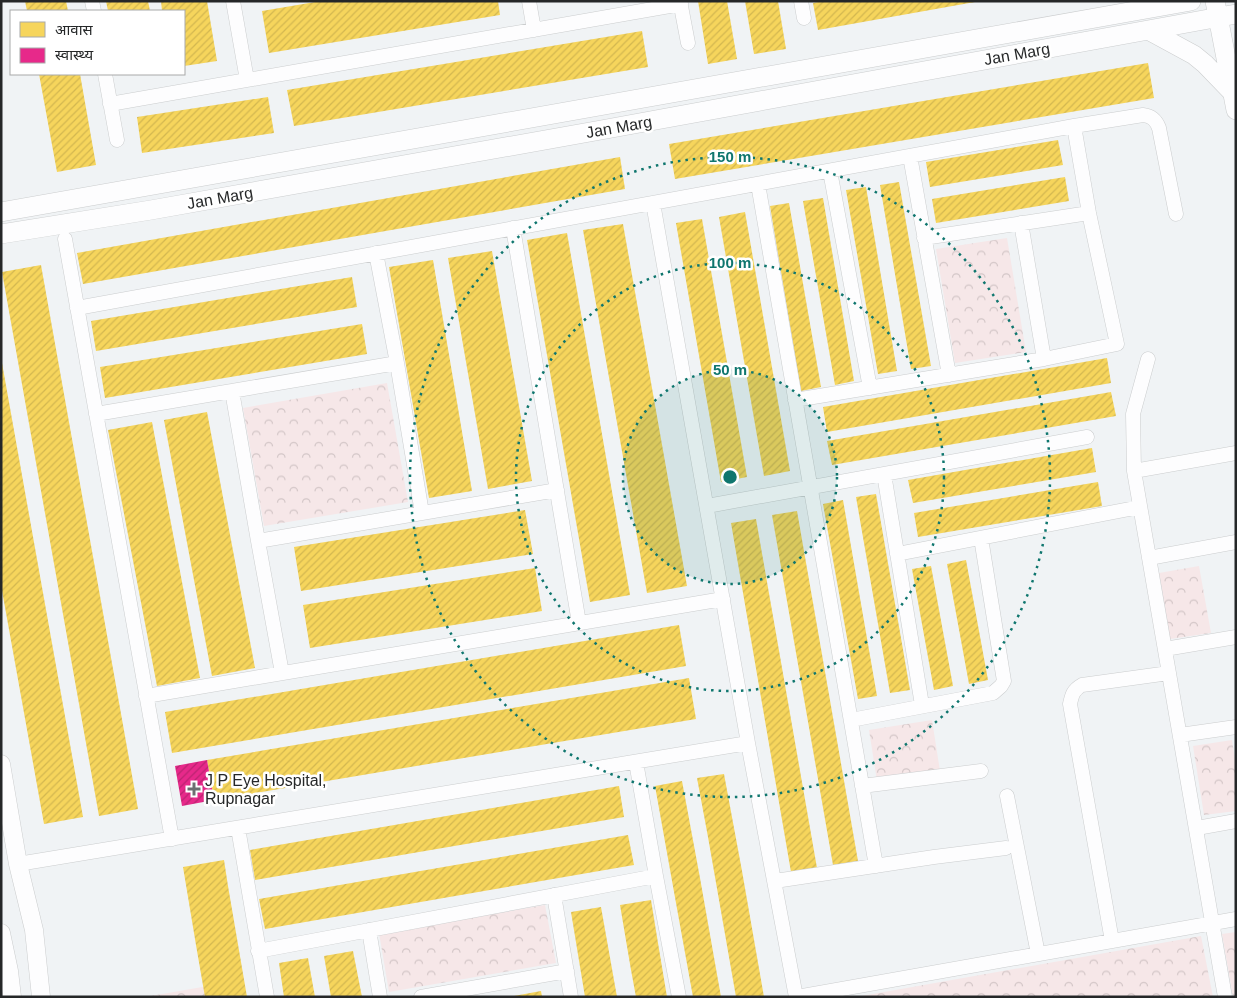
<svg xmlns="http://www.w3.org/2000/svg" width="1237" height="998" font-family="Helvetica,'Noto Sans Devanagari',sans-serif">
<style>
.park{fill:url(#park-crowns)}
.homes{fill:url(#homes-hatch)}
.health{fill:url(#health-hatch)}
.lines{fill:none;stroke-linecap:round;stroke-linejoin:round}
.minor-casing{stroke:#cbcdce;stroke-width:15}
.tertiary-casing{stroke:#cbcdce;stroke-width:19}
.secondary-casing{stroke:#cbcdce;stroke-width:20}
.minor{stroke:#fdfdfe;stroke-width:14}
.tertiary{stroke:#fdfdfe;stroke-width:18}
.secondary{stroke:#fdfdfe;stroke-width:19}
.ring{fill:none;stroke:#0f766e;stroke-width:2.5;stroke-dasharray:2.5 5}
.poi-dot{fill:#6c6e70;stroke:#fff;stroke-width:2}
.labels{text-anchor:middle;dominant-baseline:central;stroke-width:5;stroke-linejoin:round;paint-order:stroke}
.street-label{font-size:16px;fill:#252728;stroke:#fff}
.poi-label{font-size:16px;fill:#252728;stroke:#fff;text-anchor:start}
.centre{fill:#0f766e;stroke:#fff;stroke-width:2.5}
.ring-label{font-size:15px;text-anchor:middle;font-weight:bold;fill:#0f766e;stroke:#fff;stroke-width:5;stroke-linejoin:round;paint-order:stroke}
</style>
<defs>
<pattern id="park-crowns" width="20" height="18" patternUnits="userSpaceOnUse" patternTransform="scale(1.25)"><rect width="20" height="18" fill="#f6e7e8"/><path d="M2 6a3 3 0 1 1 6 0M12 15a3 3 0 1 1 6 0" fill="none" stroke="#d3c6c7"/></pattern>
<pattern id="homes-hatch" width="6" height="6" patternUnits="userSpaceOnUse" patternTransform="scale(1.25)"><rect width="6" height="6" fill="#f6d55c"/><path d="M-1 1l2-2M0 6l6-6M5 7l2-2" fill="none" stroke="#d3b750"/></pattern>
<pattern id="health-hatch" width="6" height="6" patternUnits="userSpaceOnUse" patternTransform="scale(1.25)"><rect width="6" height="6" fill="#e7298a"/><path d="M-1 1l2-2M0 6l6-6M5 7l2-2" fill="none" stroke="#bb2371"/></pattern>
</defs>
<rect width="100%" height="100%" fill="#f0f3f5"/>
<path class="park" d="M1007,238L1026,352L955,363L936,249Z
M387,383L408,502L264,526L243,408Z
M1199,566L1211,633L1170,639L1159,573Z
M932,720L940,771L877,781L869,730Z
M1232,740L1236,766V811L1204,815L1193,746Z
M545,905L556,963L389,992L379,933Z
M1236,932V997H1233L1222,934Z
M1201,936L1213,997H856Z
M208,986L210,997H145Z"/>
<path class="homes" d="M25,1H66L68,11H27Z
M106,1H148L150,11H108Z
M161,1H207L217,61L184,66V11H162Z
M321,1H498L500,15L269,53L262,11Z
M698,1H727L737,59L708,64Z
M745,1H778L786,49L754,54Z
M824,1H975V2L818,30L813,3Z
M642,31L648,67L294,126L287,90Z
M1148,63L1154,98L675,179L669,144Z
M39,74H80L96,165L57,172Z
M268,97L274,133L142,153L137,117Z
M1058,140L1063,165L930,187L926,162Z
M620,157L625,189L83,284L77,253Z
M1065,177L1069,201L936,223L932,199Z
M899,182L931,366L911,369L880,185Z
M866,187L897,371L878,374L846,190Z
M823,198L854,381L835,385L803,201Z
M789,203L821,387L801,391L770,206Z
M745,212L790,471L764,476L719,217Z
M702,219L747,477L721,482L676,223Z
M623,224L687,586L647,593L583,230Z
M567,233L630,595L590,602L527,240Z
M492,251L532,481L488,489L448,258Z
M433,260L472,491L429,498L389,267Z
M41,265L138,809L99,816L2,272Z
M352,277L357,307L96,351L91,321Z
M362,324L367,354L105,398L100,367Z
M1107,358L1111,383L827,432L823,407Z
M1,363H2L83,817L44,824L1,585Z
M1111,392L1116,416L832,465L827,441Z
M207,412L255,668L212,676L164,420Z
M152,422L200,678L157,686L108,430Z
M1092,448L1096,472L913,503L908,480Z
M1098,482L1102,506L918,537L914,513Z
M876,494L910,690L890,693L856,497Z
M843,500L877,696L858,699L823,504Z
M525,510L533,554L301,591L294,547Z
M797,511L858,861L833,865L772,515Z
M756,519L817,868L791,872L731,523Z
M966,560L988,680L969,684L947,564Z
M931,566L953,686L934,690L912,569Z
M535,568L542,611L310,648L303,605Z
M679,625L686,666L172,753L165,712Z
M689,678L696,719L214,800L207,760Z
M724,774L742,871L764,997H736L708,837L697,778Z
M682,781L700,878L721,997H693L676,903L655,786Z
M619,786L624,817L255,880L250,850Z
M628,835L634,865L265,929L259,899Z
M224,860L228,886L247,997H205L196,945L183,867Z
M651,900L658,943L667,997H636L631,970L620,905Z
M601,907L617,997H585L571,912Z
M353,951L362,997H331L324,956Z
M308,958L315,997H284L279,963Z
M541,991L542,997H514V996Z"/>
<path class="health" d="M207,760L214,800L182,806L175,766Z"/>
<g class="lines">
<defs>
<path id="minor" d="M92,1L94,11
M233,1L247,80
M529,1L534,30
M680,1L688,43
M801,1L804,18
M105,74L117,140
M110,104L681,4
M910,156L949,375
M830,171L870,388
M758,184L876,866
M653,203L748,743L796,997
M1021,223L1044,359
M513,228L579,623
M924,238L1089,213
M65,239L172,839
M376,253L397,363L422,513
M77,308L1074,126L1143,115C1152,116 1156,120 1159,128L1176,214
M1148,359L1133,414L1134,471L1225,997
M232,391L258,541L282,673
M795,400L1044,359L1117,344L1089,213L1074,126
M96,414L397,363
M1134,471L1236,453
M884,474L922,705
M707,506L1087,437
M258,541L557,490
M897,554L1140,507
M1149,558L1236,542
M1165,649L1236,637
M146,696L723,599
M851,720L993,693L1001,686L1004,681L981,538
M1180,735L1236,727
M636,762L656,876L679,997
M862,786L981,771
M1007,796L1038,954
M238,828L267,997
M1197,828L1236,821
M18,864L748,743
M775,881L934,857L1006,848
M554,895L571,997
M369,930L380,997
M1112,941L1070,704C1072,695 1073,690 1082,685L1169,673
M258,951L656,876
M421,997L567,971
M797,997L1236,919"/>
<path id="tertiary" d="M1,764L18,864L34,930L41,997
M1,933L9,971L12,997"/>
<path id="secondary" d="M1215,1L1236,110
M1148,30L1194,55L1205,64L1233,93
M1,212L1191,1
M1,234L151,210L601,130L1236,14"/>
</defs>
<use href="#minor" class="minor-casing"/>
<use href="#tertiary" class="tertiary-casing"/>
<use href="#secondary" class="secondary-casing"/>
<use href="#minor" class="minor"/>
<use href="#tertiary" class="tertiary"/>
<use href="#secondary" class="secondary"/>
</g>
<circle cx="730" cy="477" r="107" fill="#0f766e" fill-opacity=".12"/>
<g class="ring">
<circle cx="730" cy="477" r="107"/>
<circle cx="730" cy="477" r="214"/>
<circle cx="730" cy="477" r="320"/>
</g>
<path class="poi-dot" d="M191.5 781.5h5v5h5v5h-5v5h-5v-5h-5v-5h5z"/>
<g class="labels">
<g class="street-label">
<text transform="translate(1017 54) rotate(-10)">Jan Marg</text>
<text transform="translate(619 127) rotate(-10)">Jan Marg</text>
<text transform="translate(220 198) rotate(-10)">Jan Marg</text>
</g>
<g class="poi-label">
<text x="205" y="780">J P Eye Hospital,<tspan x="205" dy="18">Rupnagar</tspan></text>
</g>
</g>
<circle cx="730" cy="477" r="8" class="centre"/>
<g class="ring-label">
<text x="730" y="162">150 m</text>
<text x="730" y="268">100 m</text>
<text x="730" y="375">50 m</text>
</g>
<rect width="1237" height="998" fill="none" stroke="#252728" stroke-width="5"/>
<rect x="10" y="10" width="175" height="65" fill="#ffffff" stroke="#a8a9a9"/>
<rect x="20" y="22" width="25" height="15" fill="#f6d55c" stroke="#a8a9a9"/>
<text x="55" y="35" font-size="15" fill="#252728">आवास</text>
<rect x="20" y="48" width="25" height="15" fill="#e7298a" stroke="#a8a9a9"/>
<text x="55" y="60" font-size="15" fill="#252728">स्वास्थ्य</text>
</svg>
